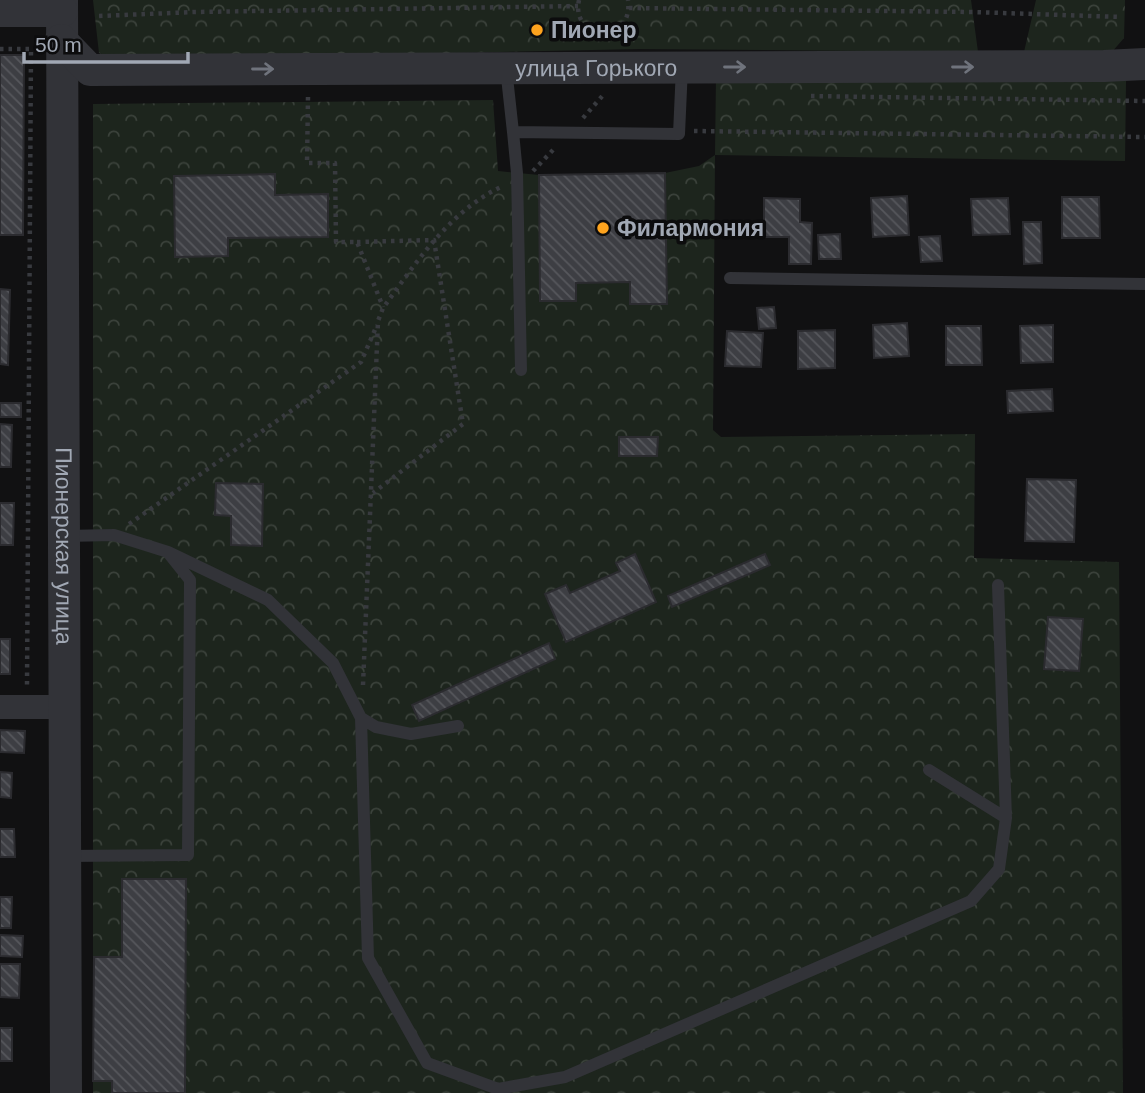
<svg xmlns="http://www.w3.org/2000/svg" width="1145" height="1093" font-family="Arial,sans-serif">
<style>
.park{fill:url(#park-crowns)}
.building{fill:url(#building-back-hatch);stroke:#2b2b2f;stroke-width:2}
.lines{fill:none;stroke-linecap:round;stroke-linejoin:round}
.path{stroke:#383a3f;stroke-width:4.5;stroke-dasharray:3.5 5;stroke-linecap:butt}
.service{stroke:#323338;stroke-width:12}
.minor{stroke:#323338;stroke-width:24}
.tertiary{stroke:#323338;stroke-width:32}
.oneway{stroke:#6f737c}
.poi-dot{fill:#fda31e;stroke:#0c0c0d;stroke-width:2.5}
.labels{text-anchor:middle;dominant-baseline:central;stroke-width:7;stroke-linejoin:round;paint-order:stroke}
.poi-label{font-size:23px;font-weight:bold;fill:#a1a8b4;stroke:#0c0c0d;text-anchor:start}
.street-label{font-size:23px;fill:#a1a8b4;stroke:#0c0c0d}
</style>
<defs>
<pattern id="park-crowns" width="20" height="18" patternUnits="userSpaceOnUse" patternTransform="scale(1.75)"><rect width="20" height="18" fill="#1d251d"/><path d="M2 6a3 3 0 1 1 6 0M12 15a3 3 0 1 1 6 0" fill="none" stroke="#3b423b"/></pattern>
<pattern id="building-back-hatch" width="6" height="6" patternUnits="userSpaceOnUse" patternTransform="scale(1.75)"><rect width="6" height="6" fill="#3d3e43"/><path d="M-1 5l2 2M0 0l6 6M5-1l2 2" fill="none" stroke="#56575c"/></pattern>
</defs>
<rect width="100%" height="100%" fill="#111112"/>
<path class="park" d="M93,0H971L978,52L639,49L118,60L99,53Z
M1036,0H1125L1124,38L1111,53L1024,52Z
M716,79L1126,81L1125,161L715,155L713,430L721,437L975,434L974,558L1119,562L1123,1093H93V104L493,100L498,171L539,175L665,173L699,166L715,155Z"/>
<path class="building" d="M0,55H24L23,235H0Z
M665,173L667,304H630V282L576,283V301H540L539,175Z
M275,174V195L328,194V237L228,238V256L175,257L174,176Z
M907,196L909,235L873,237L871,198Z
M1062,197H1099L1100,238H1062Z
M764,198L800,199V222L812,223L811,264H789V237H764Z
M1008,198L1010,234L973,235L971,199Z
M1023,222H1041L1042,263L1024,264Z
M840,234L841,259H819L818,235Z
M940,236L942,261L921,262L919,237Z
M0,289L10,290L8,365L0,364Z
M774,307L776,328L759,329L757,308Z
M907,323L909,356L874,358L873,325Z
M1053,325V362L1021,363L1020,326Z
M946,326H981L982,365H946Z
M835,330V368L798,369V331Z
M727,331L763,333L761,367L725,366Z
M1052,389L1053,411L1008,413L1007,391Z
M0,403H21V417H0Z
M0,424L12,425L11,467H0Z
M619,437H658L657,456H619Z
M1027,479L1076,480L1074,542L1025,541Z
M216,483L263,484L262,546L231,545V516L215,515Z
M0,503H14L13,545H0Z
M635,554L656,602L566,642L545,594L566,585L570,593L620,571L616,563Z
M765,554L770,565L672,607L668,596Z
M1048,617L1083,619L1079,671L1044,669Z
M0,639H10V674H0Z
M549,643L555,659L419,721L412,705Z
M0,730L25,731L24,753L0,752Z
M0,772L12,773L11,798L0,797Z
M0,829H14L15,857H0Z
M122,879H186L185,1093H112V1081H93L94,957H122Z
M0,897H12L11,928H0Z
M0,935L23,936L22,957L0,956Z
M0,964H20L19,998L0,997Z
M0,1028H12V1061H0Z"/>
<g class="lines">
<path class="path" d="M579,0C570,41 634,46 628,0
M629,8L973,12L1121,17
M99,16L195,12L578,6
M0,49H31L27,685
M811,96L1145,101
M308,97L307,163H335L336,242H357L383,307
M583,118L605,93
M694,131L1145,137
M533,171L553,150
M357,242L434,240L463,424L373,493
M129,524L361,362L377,325
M363,685L378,321L383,308C416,263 450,210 503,186"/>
<path class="service" d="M506,68L513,132L679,134L682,67
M513,132L517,173L521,370
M730,278L1145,284
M64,536L114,535L168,552L268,600L333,663L361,718L376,727L411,734L458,726
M361,718L368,958L427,1063L498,1089L565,1077L971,901L999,869L1006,818L998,585
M929,770L1006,818
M65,856L188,855L190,580L170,555"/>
<path class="minor" d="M0,707H63"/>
<g class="tertiary">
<path id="s1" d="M62,0L66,1093"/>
<path d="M0,11H62"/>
<path id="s2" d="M61,40L90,70L1104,66L1145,64"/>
</g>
</g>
<defs><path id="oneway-shaft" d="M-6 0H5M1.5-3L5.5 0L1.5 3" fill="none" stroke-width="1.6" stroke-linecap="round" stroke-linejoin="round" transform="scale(1.75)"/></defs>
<g class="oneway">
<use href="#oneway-shaft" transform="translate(735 67)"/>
<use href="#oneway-shaft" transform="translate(963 67)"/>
<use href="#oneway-shaft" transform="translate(263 69)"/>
</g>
<g class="poi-dot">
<circle cx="537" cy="30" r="7"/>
<circle cx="603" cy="228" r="7"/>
</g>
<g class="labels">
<g class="poi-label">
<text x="551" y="30">Пионер</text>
<text x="617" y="228">Филармония</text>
</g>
<g class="street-label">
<text stroke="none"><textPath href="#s2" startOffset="548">улица Горького</textPath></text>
<text stroke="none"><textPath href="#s1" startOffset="546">Пионерская улица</textPath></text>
</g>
</g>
<path d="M24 52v10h164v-10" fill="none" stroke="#a1a8b4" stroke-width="3.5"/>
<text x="35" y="52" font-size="21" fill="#a1a8b4" stroke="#0c0c0d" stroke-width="5" paint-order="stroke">50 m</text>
</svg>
